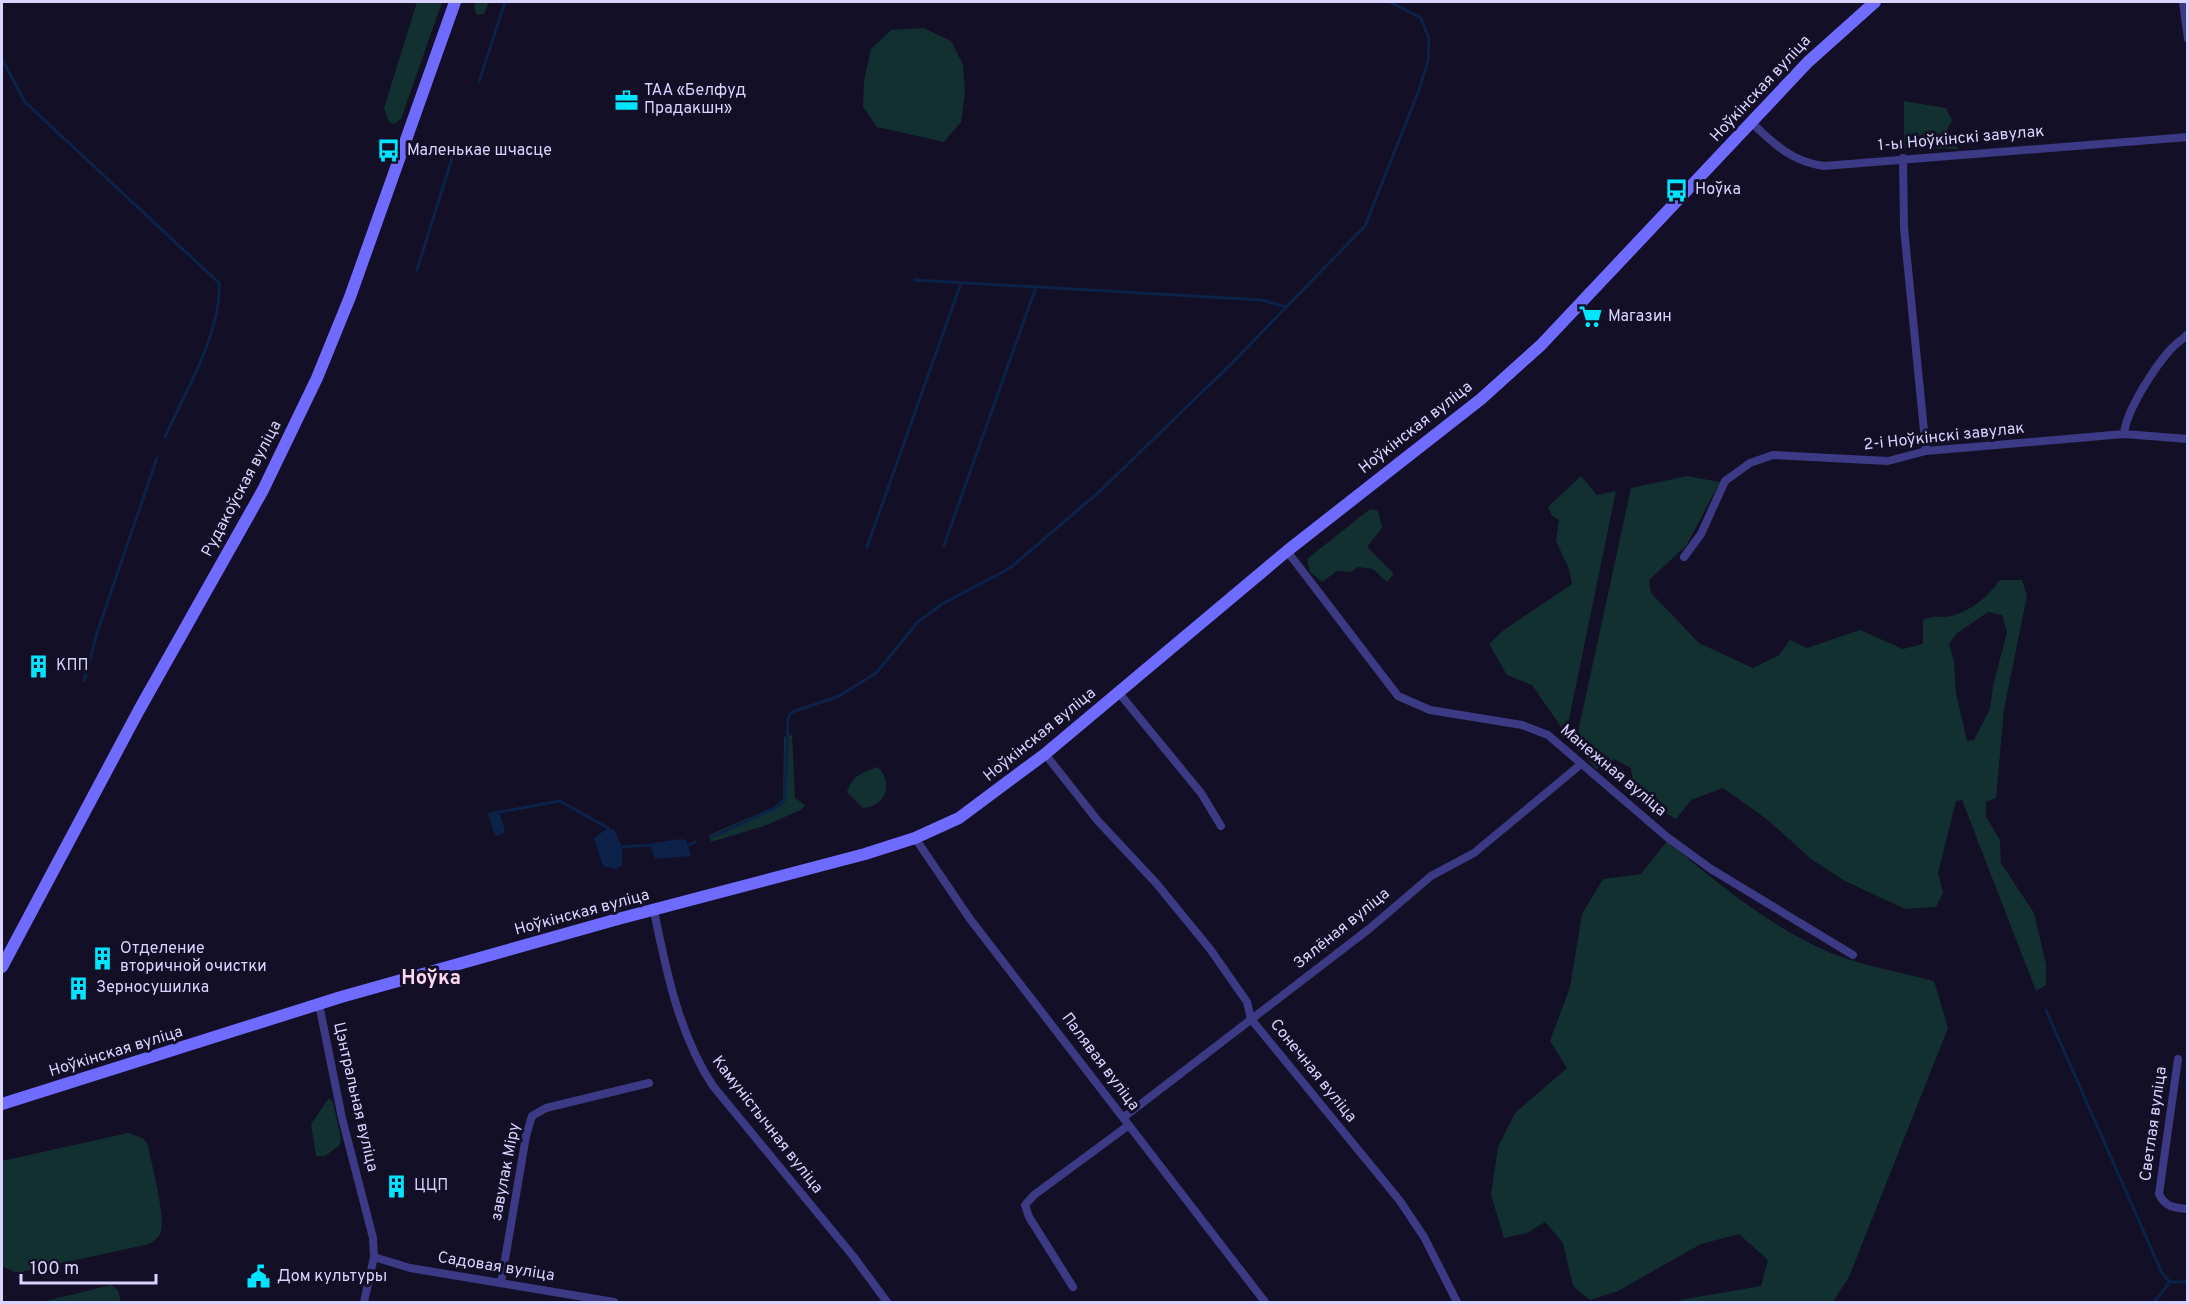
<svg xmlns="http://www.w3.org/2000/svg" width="2189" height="1304" font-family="Overpass,sans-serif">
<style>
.green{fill:#12302f;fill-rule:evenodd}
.water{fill:#0c2248}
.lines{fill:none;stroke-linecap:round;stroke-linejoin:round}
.stream{stroke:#0c2248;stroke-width:3}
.street{stroke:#3d3a85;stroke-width:8}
.secondary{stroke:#6f6bff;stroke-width:12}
.labels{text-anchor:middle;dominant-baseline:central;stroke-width:6;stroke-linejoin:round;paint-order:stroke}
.street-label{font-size:16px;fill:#d9d4ff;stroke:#130f26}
.poi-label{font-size:16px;fill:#d9d4ff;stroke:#130f26;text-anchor:start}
.quarter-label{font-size:20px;font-weight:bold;fill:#ffd6f0;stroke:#130f26}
</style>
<rect width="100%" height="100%" fill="#130f26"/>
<path class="green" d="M417,2H442L401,119L394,124L389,122L384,108Z
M476,2H489L484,14L477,15L474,7Z
M924,28L951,41L963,65L965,93L961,122L944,142L877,127L863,107L864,81L871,49L891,30Z
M1904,101L1946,108L1952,120C1949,129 1943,131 1947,141L1958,143L1957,149L1904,148Z
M1581,476L1597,495L1616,491L1566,734L1532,685L1507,675L1489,644L1504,630L1572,584L1569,569L1556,541L1559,520L1552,516L1548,507Z
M1687,476L1720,482L1686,546L1649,580L1651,593L1699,643L1753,668L1779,655L1790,640L1807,648L1860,630L1903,649L1923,644V620C1939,613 1939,619 1951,616C1973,610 1987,597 2000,580H2022L2027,596L2004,709L1996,798L1986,802V817L2000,840L2001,863L2034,913L2046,964V985L2036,991L1962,800L1956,801L1938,873L1943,893L1936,907L1905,909L1845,881L1811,859L1768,820L1723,788L1691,800L1676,819L1635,796L1631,768L1614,759L1596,769L1575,746L1631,488ZM1988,612L2002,615L2007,632L1993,686L1990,709L1974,740L1967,741L1956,693L1954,661L1949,644L1956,634Z
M1370,509L1378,511L1382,528L1367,547L1394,574L1387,582L1373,569L1358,567L1351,572L1337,571L1322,582L1310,572L1307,559Z
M792,735L795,798L805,805L801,810L764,826L711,842L709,835L774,807L783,799L784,737Z
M878,767C894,784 886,806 863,808L847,792C852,775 862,773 878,767Z
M1667,841C1716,882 1771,928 1831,953C1863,966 1900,972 1934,981L1948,1028L1849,1277L1833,1302H1678L1680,1300L1761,1286L1768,1260L1739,1234L1701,1244L1618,1291L1590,1300L1573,1286L1563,1243L1545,1222L1527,1233L1504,1238L1491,1195L1498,1147L1515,1113L1567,1068L1550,1041L1570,987L1582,914L1603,879L1641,874Z
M329,1098L333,1102L341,1138L340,1145L325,1156H316L311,1124Z
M128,1133L143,1138L148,1145C151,1163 167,1219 160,1234C157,1240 151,1243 145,1245L21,1272H14L2,1266V1161Z
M111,1285L118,1290L121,1302H42Z"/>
<path class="water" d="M498,810L505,830L503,834L495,836L488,814Z
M608,828L614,829L622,847V866L615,869L603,866L594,838Z
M680,839L686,840L691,856L655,859L650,845L653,843Z"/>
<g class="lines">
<path class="stream" d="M2,59L25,102L219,283C222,332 185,392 165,437
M479,82L505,2
M417,270L452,158
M915,280L1262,300L1286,307
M944,545L1036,287
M867,547L961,283
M84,681L97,633L157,458
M500,812L560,801L608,828
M712,837L776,808L785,800L788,718L792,712L839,696L876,673L918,622L942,604L1010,568L1100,491L1232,363L1365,226L1419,90L1428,61L1429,39L1421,18L1390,2
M689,845L695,842
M622,847L650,845
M2046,1010L2162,1273L2170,1282
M2154,1302L2170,1282H2188"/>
<path class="street" d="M2183,2L2188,39
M1752,123C1774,144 1792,162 1824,166L2188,137
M1903,158L1904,228L1926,451
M2124,434C2126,411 2154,368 2170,350C2175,344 2182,340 2188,334
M1287,551L1398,696L1430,710L1522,725L1548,735L1667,837L1711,869L1853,955
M1684,557L1701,534L1725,481L1750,463L1773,455L1888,461L1926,451L2124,434L2188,439
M1119,693L1201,793L1221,826
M1045,754L1098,821L1156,883L1210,949L1247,1002L1251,1019L1400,1201L1424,1237L1457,1302
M915,838L970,919L1265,1302
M654,911C666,970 679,1035 713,1086L853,1256L887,1302
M319,1004L342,1118L373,1238L374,1257L364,1302
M2178,1059L2159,1194C2165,1207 2174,1208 2188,1209
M1124,1117L1369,929L1431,876L1474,853L1580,765
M374,1257L410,1268L614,1302
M501,1283L526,1136L532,1116L546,1108L649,1083
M1073,1287L1029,1217L1025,1205L1034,1195L1129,1125"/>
<path class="secondary" d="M2,967L139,710L263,490L317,378L350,297L455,2
M2,1104L341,997L618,919L865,854L915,838L959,818L1045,754L1287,551L1481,399L1541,345L1808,62L1875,2"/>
</g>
<defs>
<symbol id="office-bare" viewBox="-9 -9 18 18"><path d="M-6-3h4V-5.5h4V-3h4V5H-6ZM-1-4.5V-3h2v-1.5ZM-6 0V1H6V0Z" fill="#00e5ff" stroke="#130f26" stroke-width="2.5" paint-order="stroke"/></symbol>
<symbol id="bus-bare" viewBox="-9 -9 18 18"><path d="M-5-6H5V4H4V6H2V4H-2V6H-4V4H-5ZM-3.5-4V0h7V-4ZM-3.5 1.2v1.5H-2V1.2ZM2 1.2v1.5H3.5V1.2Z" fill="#00e5ff" stroke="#130f26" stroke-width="2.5" paint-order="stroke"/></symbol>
<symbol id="supermarket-bare" viewBox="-9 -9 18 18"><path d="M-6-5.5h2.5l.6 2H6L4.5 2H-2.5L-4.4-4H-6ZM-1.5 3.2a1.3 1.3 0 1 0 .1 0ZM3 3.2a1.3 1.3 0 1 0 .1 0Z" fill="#00e5ff" stroke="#130f26" stroke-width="2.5" paint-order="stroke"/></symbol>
<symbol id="building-bare" viewBox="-9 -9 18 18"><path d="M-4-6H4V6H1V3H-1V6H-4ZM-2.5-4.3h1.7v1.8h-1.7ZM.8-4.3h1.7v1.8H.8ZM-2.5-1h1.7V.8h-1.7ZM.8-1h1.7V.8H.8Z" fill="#00e5ff" stroke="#130f26" stroke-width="2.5" paint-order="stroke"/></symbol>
<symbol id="civic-bare" viewBox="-9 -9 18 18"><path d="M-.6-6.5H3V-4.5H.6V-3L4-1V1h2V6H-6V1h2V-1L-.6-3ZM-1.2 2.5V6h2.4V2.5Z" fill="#00e5ff" stroke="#130f26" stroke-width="2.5" paint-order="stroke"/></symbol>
</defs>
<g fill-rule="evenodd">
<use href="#office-bare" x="610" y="84" width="33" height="33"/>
<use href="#bus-bare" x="372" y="134" width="33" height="33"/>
<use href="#bus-bare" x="1660" y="174" width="33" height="33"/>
<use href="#supermarket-bare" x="1574" y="300" width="33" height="33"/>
<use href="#building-bare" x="22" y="650" width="33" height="33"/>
<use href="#building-bare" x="86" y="942" width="33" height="33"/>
<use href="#building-bare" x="62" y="972" width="33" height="33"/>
<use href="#building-bare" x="380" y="1170" width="33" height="33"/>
<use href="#civic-bare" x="242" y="1260" width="33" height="33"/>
</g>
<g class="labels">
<g class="street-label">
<text transform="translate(1761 89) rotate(-47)">Ноўкінская вуліца</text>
<text transform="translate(1961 139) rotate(-5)">1-ы Ноўкінскі завулак</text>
<text transform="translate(1416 428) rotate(-38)">Ноўкінская вуліца</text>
<text transform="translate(1944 437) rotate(-6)">2-і Ноўкінскі завулак</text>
<text transform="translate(242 489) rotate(-62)">Рудакоўская вуліца</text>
<text transform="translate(1040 735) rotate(-39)">Ноўкінская вуліца</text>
<text transform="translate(1613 771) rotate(40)">Манежная вуліца</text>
<text transform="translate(582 913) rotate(-15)">Ноўкінская вуліца</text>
<text transform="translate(1342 929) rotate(-39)">Зялёная вуліца</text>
<text transform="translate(116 1052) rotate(-17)">Ноўкінская вуліца</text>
<text transform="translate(1100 1062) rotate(53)">Палявая вуліца</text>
<text transform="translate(1313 1071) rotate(51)">Сонечная вуліца</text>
<text transform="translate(355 1097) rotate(77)">Цэнтральная вуліца</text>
<text transform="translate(2154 1124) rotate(-82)">Светлая вуліца</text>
<text transform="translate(767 1125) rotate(52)">Камуністычная вуліца</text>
<text transform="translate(506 1172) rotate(-79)">завулак Міру</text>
<text transform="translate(496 1267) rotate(9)">Садовая вуліца</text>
</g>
<g class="poi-label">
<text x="644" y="91">ТАА «Белфуд<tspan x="644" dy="18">Прадакшн»</tspan></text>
<text x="407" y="151">Маленькае шчасце</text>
<text x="1695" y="190">Ноўка</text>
<text x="1608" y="317">Магазин</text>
<text x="56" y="666">КПП</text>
<text x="120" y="949">Отделение<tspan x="120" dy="18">вторичной очистки</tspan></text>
<text x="96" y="988">Зерносушилка</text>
<text x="414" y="1186">ЦЦП</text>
<text x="277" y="1277">Дом культуры</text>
</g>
<g class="quarter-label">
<text x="431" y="979">Ноўка</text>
</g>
</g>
<rect width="2189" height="1304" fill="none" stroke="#d9d4ff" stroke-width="6"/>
<path d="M21 1274v9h135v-9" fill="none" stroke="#d9d4ff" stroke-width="3"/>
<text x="30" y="1274" font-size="18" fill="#d9d4ff" stroke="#130f26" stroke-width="4.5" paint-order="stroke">100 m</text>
</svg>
